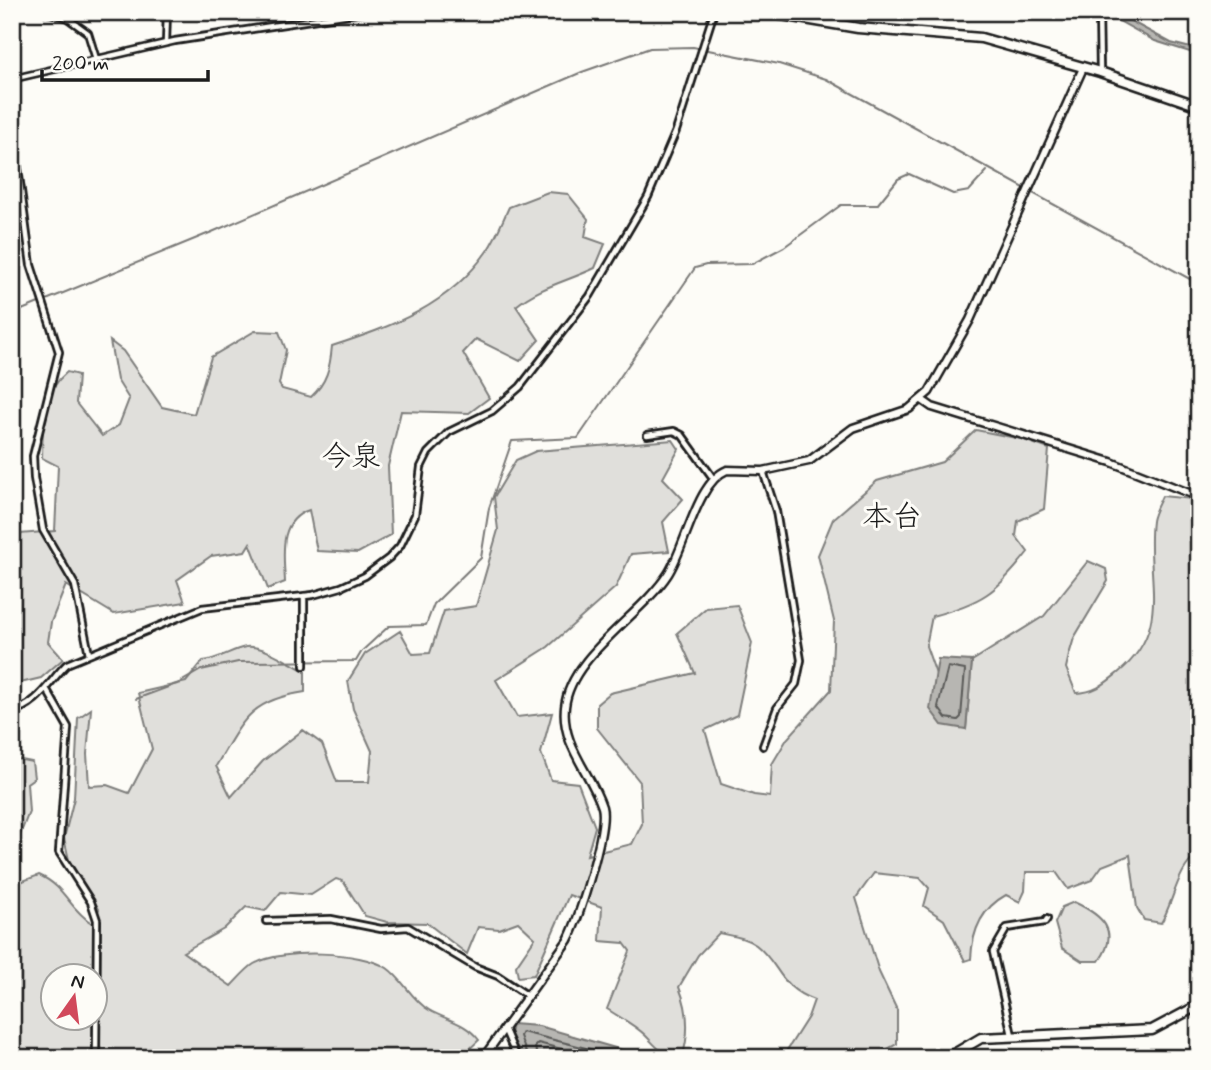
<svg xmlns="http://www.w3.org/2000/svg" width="1211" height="1070" font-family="Mynerve,'Klee One',sans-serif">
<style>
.green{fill:#e0dfdb;stroke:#7e7e7c;stroke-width:2;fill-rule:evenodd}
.water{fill:#b7b6b2;stroke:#797876;stroke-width:2}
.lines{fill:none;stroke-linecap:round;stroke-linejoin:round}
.shore{stroke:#5a5a58;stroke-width:2}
.stream{stroke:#797876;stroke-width:2}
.minor-casing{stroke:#1c1c1c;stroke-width:10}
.tertiary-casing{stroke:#1c1c1c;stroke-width:11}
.primary-casing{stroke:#1c1c1c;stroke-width:13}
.trunk-casing{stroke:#1c1c1c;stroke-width:13}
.minor{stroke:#fdfcf7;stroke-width:4.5}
.tertiary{stroke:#fdfcf7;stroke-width:6}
.primary{stroke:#fdfcf7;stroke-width:8}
.trunk{stroke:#fdfcf7;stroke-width:8}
.labels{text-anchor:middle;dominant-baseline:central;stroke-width:6;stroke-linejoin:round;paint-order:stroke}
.quarter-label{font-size:30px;fill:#1c1c1c;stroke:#fdfcf7}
</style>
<rect width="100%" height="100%" fill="#fdfcf7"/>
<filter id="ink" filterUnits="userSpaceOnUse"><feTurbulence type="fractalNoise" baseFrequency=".0143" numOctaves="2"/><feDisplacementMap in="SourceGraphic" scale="14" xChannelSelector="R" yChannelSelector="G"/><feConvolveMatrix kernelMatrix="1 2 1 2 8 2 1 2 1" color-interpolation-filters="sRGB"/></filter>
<g filter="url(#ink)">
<path class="green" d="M548,192L568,194L588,219L585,237L605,244L595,268C568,281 539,287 516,306L539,340L520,361L476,339L463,353L489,398L469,413L401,411L388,466L391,535L358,553L317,551L309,510C277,521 284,556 285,582L268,589L250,543L245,551L211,556L177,580L185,602L114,614L66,585L51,622L48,642L63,659L41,678L12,685V510L20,534L55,531L58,466L42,458C43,427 41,393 67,372L78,375L76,403L102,436L119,425L129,399L117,380L110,341L123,351L162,407L194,414L211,357L255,331L279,332L286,350L279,384L282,389L311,397C327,382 330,368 332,346C393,326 449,306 487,251C496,238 502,222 509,207Z
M976,430L1021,439L1049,449L1044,509L1018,521L1016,536L1028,552C996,593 981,603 932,616L926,646L937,677L931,709L966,729L972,661L1044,616L1088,561L1106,569L1108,581L1074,638L1069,655L1066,668L1076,693C1095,692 1103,685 1118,673C1173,628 1145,579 1152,521C1153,513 1159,503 1162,496L1193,499L1199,503V854C1177,867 1174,902 1161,923L1144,920L1137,908L1130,855L1102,866L1092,880L1068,889L1056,872H1026L1025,891L1020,902L1006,895C982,908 972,932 971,959L965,961L944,920L924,906L929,888L920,878L874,873L856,898L879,972L897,1010V1044L871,1058H782L808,1017L814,1000C778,987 781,965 756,945C745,937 732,936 719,933L698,955L679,987C689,1011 690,1033 682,1058C664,1058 657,1047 645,1035C635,1025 619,1017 607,1009L630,951L624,943L600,941L602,907L569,895L534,975L518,977L516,966L535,938L518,922L499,929L478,927L467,954L427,923L387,922L365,916L343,881L336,879L311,895L281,892L265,911L246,907L224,929L183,952L231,986C238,979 246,969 254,964C282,948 361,951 387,968C403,979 412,1000 429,1010C448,1021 465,1022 479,1040L460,1058H270L269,1054L247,1058H12V903L20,882L39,875C66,887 68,908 93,924L99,909L69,860L64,838L74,798L78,718L91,709L87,754L89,786L107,785L129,793L152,749L138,693L186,682L203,661C220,659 233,649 246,647C264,645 289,663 305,671V692C249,700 242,722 216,766L231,797L263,761L303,730L322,744L337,782H369L372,751L353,709L348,681L365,654L400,631L413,654L430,653L444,611L476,606L498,530L494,497L516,460L536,451L673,440L679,449L663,478L683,499L663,522L669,551L631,554L616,587L548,647L496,680L517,717L552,713L541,753L551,780L578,783L595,827L587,855L632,844L642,824L640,782L597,728V704L610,693L695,673L677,633L706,608L737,605L752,643L737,715L705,730L721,784L754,795L770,797L772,764L787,739L831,690L834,621L818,555L833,519L877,481L942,462ZM52,976H94V1018H52Z
M12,758L32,762L34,778L27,783L29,812L12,855Z
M1074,902C1102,915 1121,931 1099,961H1082L1062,948L1055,923L1062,907Z"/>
<path class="water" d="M1103,12H1114L1171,43L1199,50V55L1155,41Z
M938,659L972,661L966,729L942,725L930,709Z
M512,1024L539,1026L650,1058H523L510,1034Z"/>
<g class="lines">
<path class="shore" d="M948,667L965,670L961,717L958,720L946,718L938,707Z
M528,1058L520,1036L522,1032L626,1058
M537,1058L535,1046L538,1043L597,1058"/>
<path class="stream" d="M1031,192L1199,284
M12,314L212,232L582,72L650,48L693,47L779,64L826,79L1026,189
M136,699L179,683L201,670L238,662L356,661L362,651L389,626L426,625L434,604L481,558L489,508L512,441L578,438L695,268L706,265L752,264L784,247L841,205H877L898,179L909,174L953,194L969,191L987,171"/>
<defs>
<path id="minor" d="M46,12L66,17L88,33L96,59
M1099,12L1100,71
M166,43L167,12
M12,79L175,41L363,12
M12,124L31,265L59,352L33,456L34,478L43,530L75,585L89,654
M647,435L674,431L682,435L713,478
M763,471L776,511L801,660L796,684L777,708L763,746
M304,596V666
M47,690L68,727L59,852L91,902L97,920L96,1058
M12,711C38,706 50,680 67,664L202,608L313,595L341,587L365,576L389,558L400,546L415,515L421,467L428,453L449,432L492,411L520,387L590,296L648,197L676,131L714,12
M266,921L331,919L381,929L408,927L475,967L498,976L528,996
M504,1028L517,1058
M1012,1035L993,952L1007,928L1045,922L1047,919"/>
<path id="tertiary" d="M922,400L932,407L1111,462L1199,497
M483,1058L568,940C579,918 608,828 602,807C591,773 561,745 565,707C570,656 640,617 668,574C686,546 697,482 727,470L763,471L809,461L853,428L909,409L929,392L970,320L1083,68"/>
<path id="primary" d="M764,12L858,28L981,38L1100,72L1199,106"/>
<path id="trunk" d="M947,1058L981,1038L1152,1030L1199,1005"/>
</defs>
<use href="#minor" class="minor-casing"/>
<use href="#tertiary" class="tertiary-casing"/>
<use href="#primary" class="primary-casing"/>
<use href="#trunk" class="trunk-casing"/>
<use href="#minor" class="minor"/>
<use href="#tertiary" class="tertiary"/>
<use href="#primary" class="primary"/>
<use href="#trunk" class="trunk"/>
</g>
</g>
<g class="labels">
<g class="quarter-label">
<text x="351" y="457">今泉</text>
<text x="892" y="517">本台</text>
</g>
</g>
<rect width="1211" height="1070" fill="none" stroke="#fdfcf7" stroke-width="42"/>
<rect x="21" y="21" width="1169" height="1028" fill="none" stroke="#1c1c1c" stroke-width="2.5" filter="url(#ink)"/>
<g transform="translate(74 997) rotate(14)"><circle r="33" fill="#fdfcf7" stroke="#a3a29f" stroke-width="2"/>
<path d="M0-5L12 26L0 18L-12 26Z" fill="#d1495b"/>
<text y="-10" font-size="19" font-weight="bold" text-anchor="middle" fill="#1c1c1c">N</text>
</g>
<path d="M42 70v10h166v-10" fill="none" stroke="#1c1c1c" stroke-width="3.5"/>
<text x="52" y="70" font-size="21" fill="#1c1c1c" stroke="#fdfcf7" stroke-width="5" paint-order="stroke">200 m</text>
</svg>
